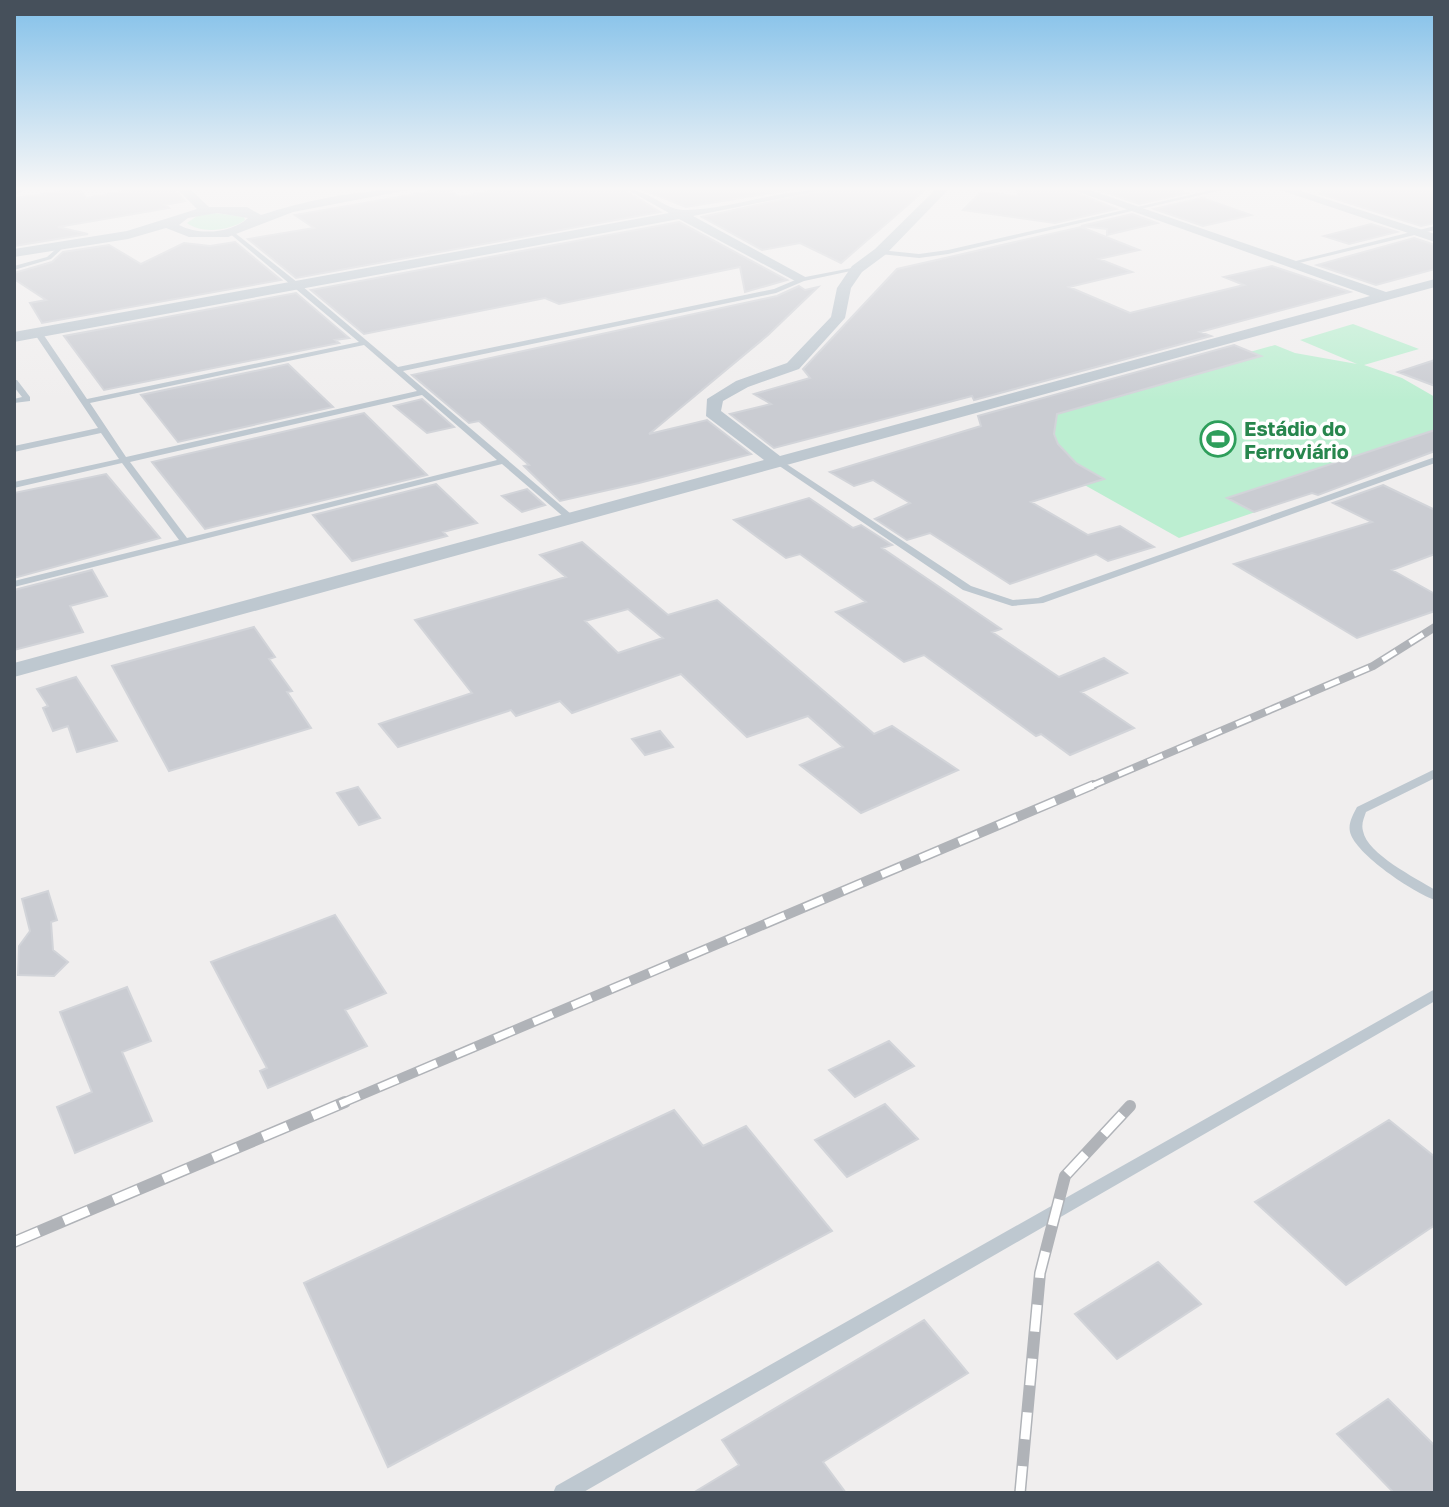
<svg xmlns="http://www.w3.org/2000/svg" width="1449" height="1507" font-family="'Golos Text',sans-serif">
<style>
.green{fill:#bceed1}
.building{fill:#caccd2;stroke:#d2d4d9;stroke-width:2;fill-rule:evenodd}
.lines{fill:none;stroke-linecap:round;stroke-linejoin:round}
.lane{fill:#bec8d0;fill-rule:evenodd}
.street{fill:#bec8d0;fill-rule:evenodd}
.rail-far2-casing{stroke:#b0b3b8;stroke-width:8}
.rail-far1-casing{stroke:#b0b3b8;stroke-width:10}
.rail-casing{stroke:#b0b3b8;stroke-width:12}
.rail-far2{stroke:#fff;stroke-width:5;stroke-dasharray:16;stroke-linecap:butt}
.rail-far1{stroke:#fff;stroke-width:7;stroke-dasharray:21;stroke-linecap:butt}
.rail{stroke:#fff;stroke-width:9;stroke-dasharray:27;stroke-linecap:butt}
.labels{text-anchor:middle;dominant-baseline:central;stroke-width:7;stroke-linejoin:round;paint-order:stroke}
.far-leisure-label{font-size:20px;font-weight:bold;fill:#27864d;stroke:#fff;text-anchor:start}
</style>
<rect width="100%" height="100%" fill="#f0eeee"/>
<path class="green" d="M215,213L244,217L245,220C230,231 201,234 187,223L197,216Z
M1353,324L1419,349L1364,365L1402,378L1435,397V451L1179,538L981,427L1275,345L1295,353L1357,364L1300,340Z"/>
<path class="building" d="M73,190H80L86,198L133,190H175L185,201L165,205L169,208L58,227L88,234L14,246V198Z
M439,190H449L460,197L497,190H625L660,212L296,278L248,239L314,228L295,215Z
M643,190L732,191L789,190L686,207Z
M826,190H925L841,263L800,243L762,250L702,217Z
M1018,190H1070L1116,209L1055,223L963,210L981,192L1017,196Z
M1099,190H1179L1187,193L1139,204Z
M1321,190H1435V223L1421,226L1320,194Z
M1202,198L1251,215L1203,226L1154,209Z
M1132,214L1157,223L1107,235V229L1081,226Z
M679,222L787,280L745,292L740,267L559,304L545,298L364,334L311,290Z
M1371,224L1397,232L1349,244L1324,236Z
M1081,227L1139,250L1099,259L1132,272L1069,287L1130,313L1244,285L1224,277L1272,266L1350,292L1200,332L1211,336L974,400L972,396L774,448L730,414L771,404L754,394L810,378L803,369L897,269Z
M1414,238L1435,245V269L1376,285L1317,265Z
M235,242L281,280L42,323L30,303L46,300L14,279V273L52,262L63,252L109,245L141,264L184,243L210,246Z
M799,286L805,290L818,287L768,335L649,434L707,420L751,454L639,483L560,501L524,466L529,465L479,421L469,423L412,375L777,296Z
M296,293L349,338L335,340L339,343L104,390L64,336Z
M1234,345L1261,356L1057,414L1054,434L1058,444L1076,463L1104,479L1031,502L1088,535L1120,526L1154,547L1108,561L1096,554L1010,584L930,533L907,540L875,519L910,503L873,480L854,486L830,472L981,426L978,416Z
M1435,360V386L1398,372Z
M288,364L333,407L178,442L141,395Z
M422,399L454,427L427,433L394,406Z
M364,413L427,475L205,529L152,462Z
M1435,430V451L1318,495L1312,493L1254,512L1227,498Z
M106,474L160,538L14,578V493Z
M436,484L477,523L443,532L447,536L352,561L313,515Z
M1383,485L1435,510V554L1392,570L1435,594V611L1357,638L1234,564L1372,522L1333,503Z
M527,489L545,505L522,512L502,496Z
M809,498L853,528L861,525L892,545L882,548L1001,629L992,632L1059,677L1104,658L1127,673L1081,692L1134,728L1070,755L1041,734L1036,736L924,655L904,662L836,612L866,602L800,554L786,558L734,520Z
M582,542L668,615L717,600L874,734L892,726L958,770L861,813L800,765L843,747L808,716L747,737L681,674L572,713L560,701L516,716L511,710L398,747L379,724L472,693L415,620L566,577L540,555ZM628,609L663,638L618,653L585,621Z
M92,570L107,596L70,606L83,632L14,650V590Z
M254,627L275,657L269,659L292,691L287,692L311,728L169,771L112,666Z
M76,677L117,741L77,752L68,726L53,731L43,708L48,706L37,689Z
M660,731L673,747L645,755L632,739Z
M358,787L380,818L359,825L337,793Z
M48,891L57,920L51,922L53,950L68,962L54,976L18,975L19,946L30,931L22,899Z
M335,915L386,993L345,1010L367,1046L268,1088L260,1071L267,1068L211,962Z
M127,987L151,1041L122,1052L152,1121L75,1153L57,1107L92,1092L60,1012Z
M889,1041L914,1066L855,1097L829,1070Z
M885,1104L918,1139L847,1177L815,1140Z
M674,1110L703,1146L746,1126L832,1231L388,1467L304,1283Z
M1389,1120L1435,1157V1225L1346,1285L1255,1202Z
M1158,1262L1201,1304L1117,1359L1075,1314Z
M924,1320L968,1373L823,1462L846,1493H693L739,1465L722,1440Z
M1388,1399L1435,1446V1493H1394L1337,1434Z"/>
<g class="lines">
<path class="lane" d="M1212,190H1222L948,254L919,258L880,254L877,252L880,250L919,254L948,250Z
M1435,226V230L1291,265L1288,263Z
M230,229L302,286L398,367L774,289L800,278L857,267L860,269L804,281L776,293L403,371L571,514V518H565L502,464L14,587V581L179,540L122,463L14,488V482L119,459L101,433L14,452V446L98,428L34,333L35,331H41L87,399L359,342L228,232V230ZM364,345L417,391L126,457L90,403ZM422,395L497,460L187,538L130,462Z
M63,243L66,245L65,246L51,259L14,270V266L47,257Z
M14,380H17L30,397V401L14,403V399L22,397L14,387Z
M1435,457V463L1043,603L1012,606L963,590L772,461L773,459H779L971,586L1013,600L1038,598Z
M1435,769V778L1366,812C1364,818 1361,824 1363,831C1367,854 1416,878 1435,890V900C1414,893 1355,854 1350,832C1348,823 1353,815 1357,807Z
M1435,989V1001L582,1493H553L556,1486Z"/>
<path class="street" d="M14,190H25L14,195Z
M178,190H191L209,207H247L261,215C307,200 360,189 408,190L293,212L228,237H189L166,228L128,239L14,257V249L127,231L197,209ZM217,213L248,218C231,233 200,236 179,225L188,218Z
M628,190C650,190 666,211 686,210C732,209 776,190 823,190L693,216L809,279L797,282L679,219L14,342V332L669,213Z
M935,190H948L885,255L862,272L851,288L845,318L799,369L748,387L723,401L721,411L780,456L1370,296L1073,190H1090L1386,292L1435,279V287L14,677V663L764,460L706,416L707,399L736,381L787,363L831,317L837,288L852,266L875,249Z
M1280,190H1298L1435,234V242Z"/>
<defs>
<path id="rail-far2" d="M1089,787L1373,666L1435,627"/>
<path id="rail-far1" d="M340,1104L1093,785"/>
<path id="rail" d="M14,1242L345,1102
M1020,1493L1040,1273L1065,1176L1130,1106"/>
</defs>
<use href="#rail-far2" class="rail-far2-casing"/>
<use href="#rail-far1" class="rail-far1-casing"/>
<use href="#rail" class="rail-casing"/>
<use href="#rail-far2" class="rail-far2"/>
<use href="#rail-far1" class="rail-far1"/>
<use href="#rail" class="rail"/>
</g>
<linearGradient id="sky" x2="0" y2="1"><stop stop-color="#82c0e9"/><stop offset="0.47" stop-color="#f8f7f7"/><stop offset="1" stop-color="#f8f7f7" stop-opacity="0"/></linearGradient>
<rect width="1449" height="401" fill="url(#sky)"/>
<defs>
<symbol id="stadium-ring" viewBox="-11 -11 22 22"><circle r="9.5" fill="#fff" stroke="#2e9e5b" stroke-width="1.5"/><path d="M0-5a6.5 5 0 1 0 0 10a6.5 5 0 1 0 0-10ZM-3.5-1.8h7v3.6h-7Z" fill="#2e9e5b"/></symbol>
</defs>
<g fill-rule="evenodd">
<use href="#stadium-ring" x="1198" y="419" width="40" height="40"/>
</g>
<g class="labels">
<g class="far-leisure-label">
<text x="1244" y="428">Estádio do<tspan x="1244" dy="23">Ferroviário</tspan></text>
</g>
</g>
<rect width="1449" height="1507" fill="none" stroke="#46505b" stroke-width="32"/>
</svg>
